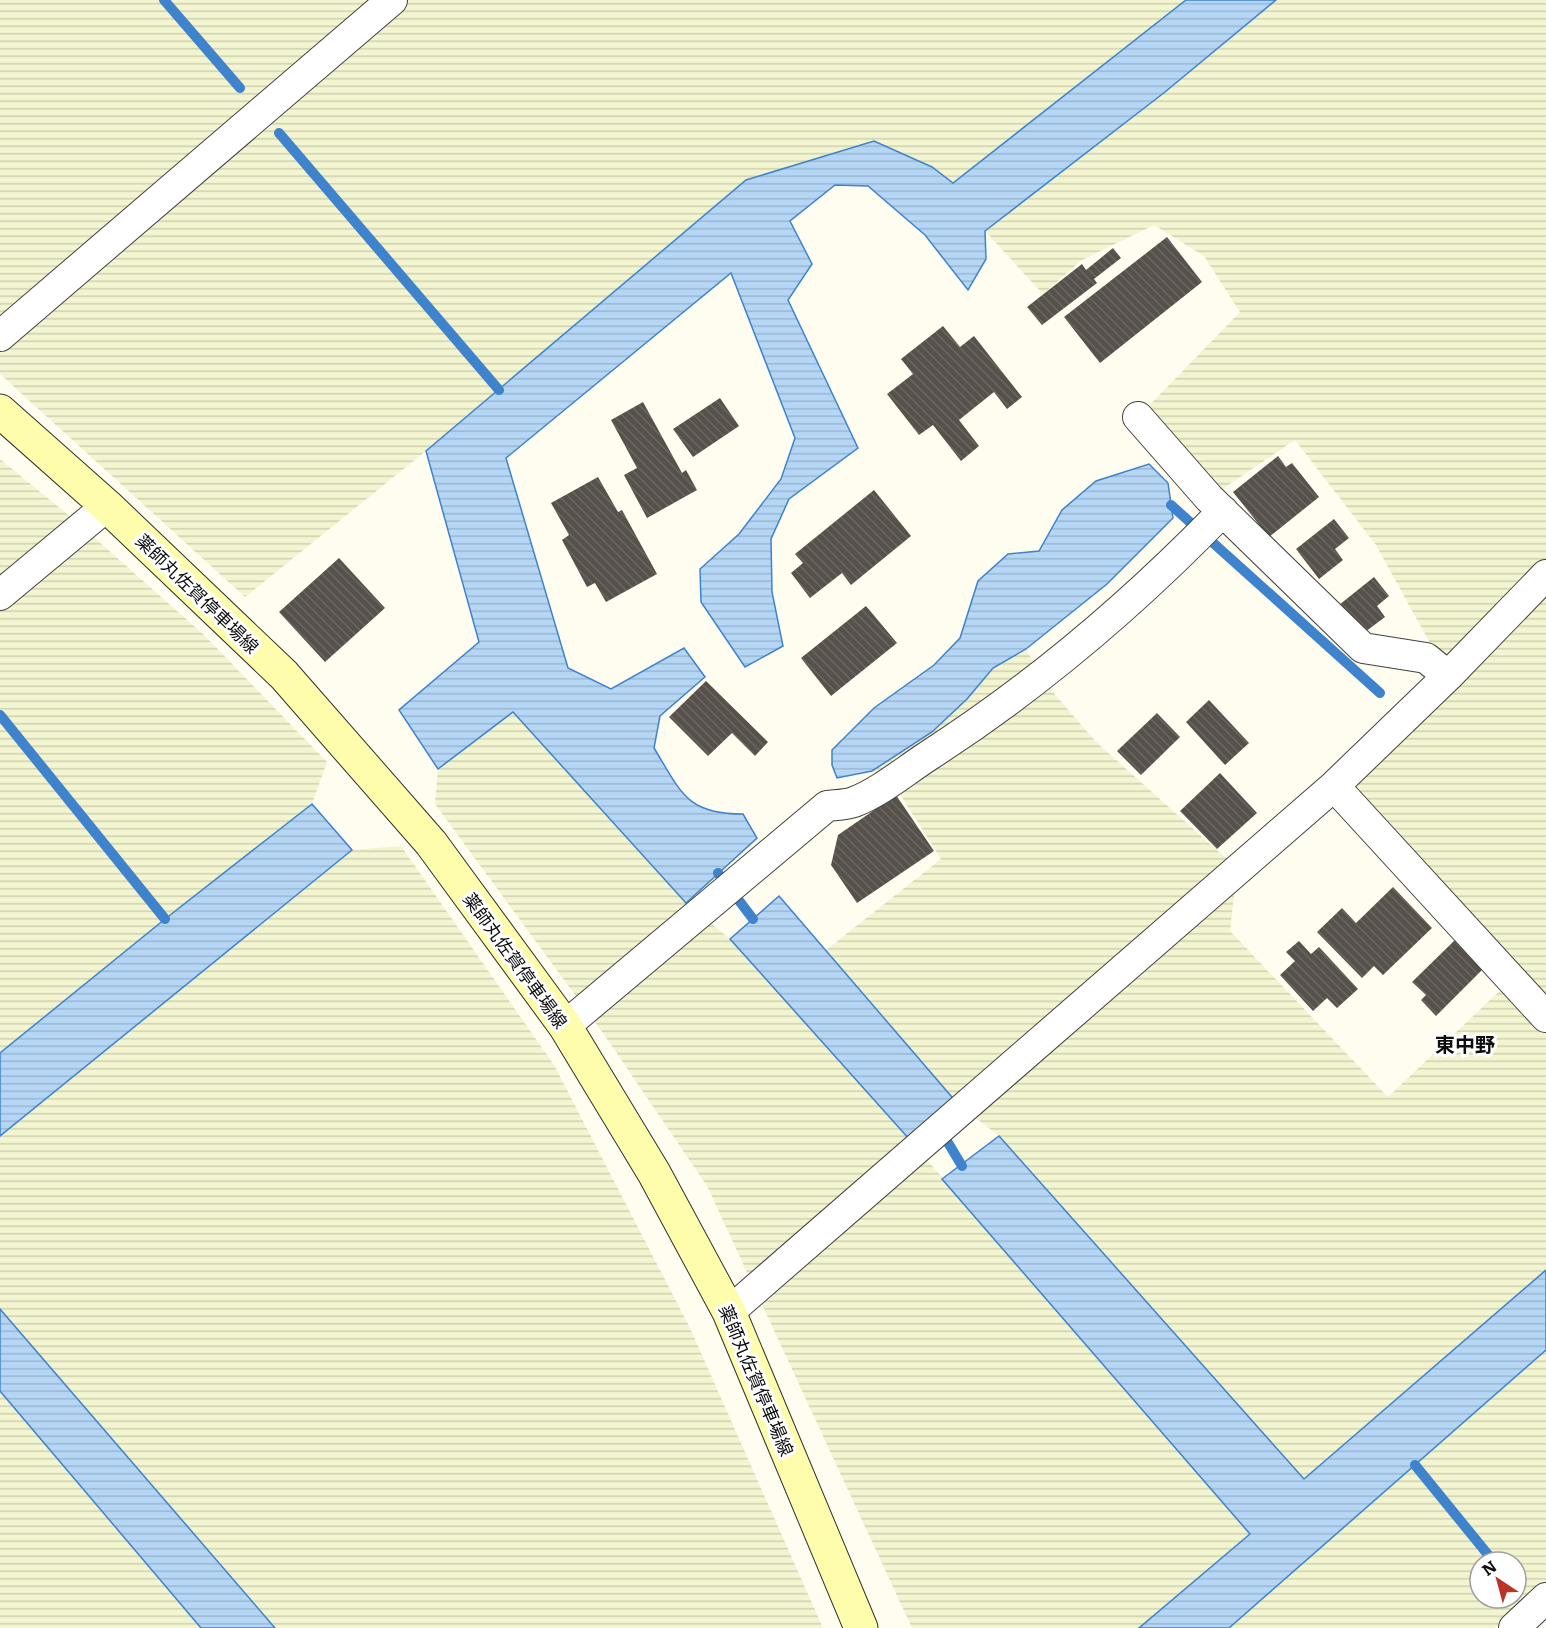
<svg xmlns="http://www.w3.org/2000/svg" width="1546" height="1628" font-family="Literata,'Noto Sans JP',serif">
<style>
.farmland{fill:url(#farmland-rules);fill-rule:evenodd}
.water{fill:url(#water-rules);stroke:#3e83cb;stroke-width:1.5}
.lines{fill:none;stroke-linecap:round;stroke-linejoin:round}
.stream{stroke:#3e83cb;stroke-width:10}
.building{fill:url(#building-back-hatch)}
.street-casing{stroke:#414141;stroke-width:32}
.secondary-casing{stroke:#303030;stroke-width:35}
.street{stroke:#fff;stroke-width:30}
.secondary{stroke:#fdfdac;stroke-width:33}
.labels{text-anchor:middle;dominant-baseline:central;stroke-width:6;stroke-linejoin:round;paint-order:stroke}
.street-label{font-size:18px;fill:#0e0e0e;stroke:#fff}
.neighbourhood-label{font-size:20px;font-weight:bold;fill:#0e0e0e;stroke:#fff}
</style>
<defs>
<pattern id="farmland-rules" width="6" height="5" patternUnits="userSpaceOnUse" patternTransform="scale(1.5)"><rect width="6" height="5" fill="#f3f4d0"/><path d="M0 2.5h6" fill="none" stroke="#cfd0b1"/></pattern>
<pattern id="water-rules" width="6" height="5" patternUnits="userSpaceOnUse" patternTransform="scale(1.5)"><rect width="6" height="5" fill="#b5d6f5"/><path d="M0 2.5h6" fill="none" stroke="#9ab6d1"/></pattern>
<pattern id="building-back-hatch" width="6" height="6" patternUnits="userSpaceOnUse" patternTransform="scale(1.5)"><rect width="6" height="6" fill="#57514b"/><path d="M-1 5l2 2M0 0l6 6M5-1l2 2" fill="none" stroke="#6a6561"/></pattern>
</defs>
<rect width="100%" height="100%" fill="#fffdf0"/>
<path class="farmland" d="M0,0H1186L953,183L932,167L746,180L426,451L245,597L0,374Z
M1276,0H1546V1270L1304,1479L999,1136L957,1103L826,950L941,859L891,780L872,771L932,732L967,699L993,668L1026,649L1045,683L1096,742L1237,868L1230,931L1388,1097L1510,981L1334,786L1448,676L1376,545L1295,440L1209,498L1138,417L1240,312L1204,256L1154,225L1082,260L1043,294L985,231L1165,92Z
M0,459L72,518L203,634L327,762L312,804L165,919L0,1053Z
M513,712L686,903L730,939L910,1140L1250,1534L1139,1628H912L707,1186L603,1033L435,804L438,769Z
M401,846L554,1065L690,1328L823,1628H275L0,1309V1136L352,850Z
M1546,1350V1585L1495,1628H1229ZM1480,1562H1516V1598H1480Z
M0,1391L201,1628H0Z"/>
<path class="water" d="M1186,0H1276L1165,92L985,231L986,259L968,290L925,235L868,186L835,185L790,221L812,264L788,300L858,448L789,499L771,539L772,592L783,646L745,667L701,602L700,569L739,534L781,479L795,438L731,273L506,458L568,668L611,689L684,648L705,677L660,716L654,748C681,792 686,814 743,814L757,838L686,903L513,712L438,769L399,710L479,642L426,451L746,180L874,141L932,167L953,183Z
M1149,464L1168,483L1173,518L1107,584L1026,649L993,668L967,699L932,732L872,771L837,778L832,765V750L874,708L934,665L960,638L978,581L1008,554L1039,551L1062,510L1096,481Z
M312,804L352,850L0,1136V1053L165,919Z
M779,896L957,1103L910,1140L730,939Z
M999,1136L1304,1479L1546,1270V1350L1229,1628H1139L1250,1534L942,1179Z
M0,1309L275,1628H201L0,1391Z"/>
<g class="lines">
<path class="stream" d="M164,0L240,88
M279,133L499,390
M1171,505L1380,693
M0,715L165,919
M718,873L753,919
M941,1131L962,1166
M1415,1465L1494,1562"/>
</g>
<path class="building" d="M1167,237L1202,282L1100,363L1064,317Z
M1113,248L1121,258L1094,279L1097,283L1042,325L1027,307L1082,264L1086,270Z
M943,326L960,347L974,336L1022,397L1007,409L994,392L959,420L979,446L961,461L933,425L919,435L887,394L913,374L901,359Z
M720,398L739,426L693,457L673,429Z
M643,402L682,473L686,470L697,490L647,518L624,475L637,468L611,420Z
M1278,456L1286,467L1292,463L1319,497L1269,537L1233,492Z
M598,477L618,512L622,510L657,574L606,602L595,583L587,587L562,540L569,535L551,503Z
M874,490L911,536L851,585L842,573L810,598L791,573L803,563L795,554Z
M1334,519L1349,538L1335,549L1343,560L1319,579L1296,549Z
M339,558L385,608L325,662L279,612Z
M1374,577L1389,596L1377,606L1385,617L1357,638L1334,609Z
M866,606L897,643L831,696L801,658Z
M706,681L768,742L755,756L732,733L708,756L669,717Z
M1209,700L1249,743L1225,765L1186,722Z
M1157,713L1180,737L1141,775L1117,751Z
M1220,773L1257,813L1217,849L1180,811Z
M896,795L934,851L857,903L831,865L838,835Z
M1393,887L1432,928L1383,975L1374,966L1362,978L1317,932L1342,908L1356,923Z
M1456,939L1484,968L1436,1016L1421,1000L1426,995L1412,982Z
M1299,941L1311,954L1319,947L1358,989L1337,1008L1327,998L1313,1011L1280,975L1295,961L1286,952Z"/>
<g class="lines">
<defs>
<path id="street" d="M0,336L392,0
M1138,417L1209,498L1363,648L1426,658L1448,676
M0,595L107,506
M1334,786L1546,1017
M565,1026L827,806C835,805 846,805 854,802C880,792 905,771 928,756C1035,687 1134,603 1223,511
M729,1312L1334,786L1448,676L1546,575
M1514,1628L1546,1598"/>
<path id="secondary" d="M0,411L107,506L284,675L431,843L565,1026L654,1173L729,1312L861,1628"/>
</defs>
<use href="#street" class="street-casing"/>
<use href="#secondary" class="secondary-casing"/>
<use href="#street" class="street"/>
<use href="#secondary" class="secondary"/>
</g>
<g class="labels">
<g class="street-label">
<text transform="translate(198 593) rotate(44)">薬師丸佐賀停車場線</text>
<text transform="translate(516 960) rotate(54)">薬師丸佐賀停車場線</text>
<text transform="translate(757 1380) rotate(67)">薬師丸佐賀停車場線</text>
</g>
<g class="neighbourhood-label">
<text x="1465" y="1043">東中野</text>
</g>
</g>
<g transform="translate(1498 1580) rotate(324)"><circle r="28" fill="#ffffff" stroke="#9f9f9f" stroke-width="1.5"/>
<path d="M0-4.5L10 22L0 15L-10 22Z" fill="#bc3228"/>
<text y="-9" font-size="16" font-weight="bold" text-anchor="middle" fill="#0e0e0e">N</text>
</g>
</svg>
